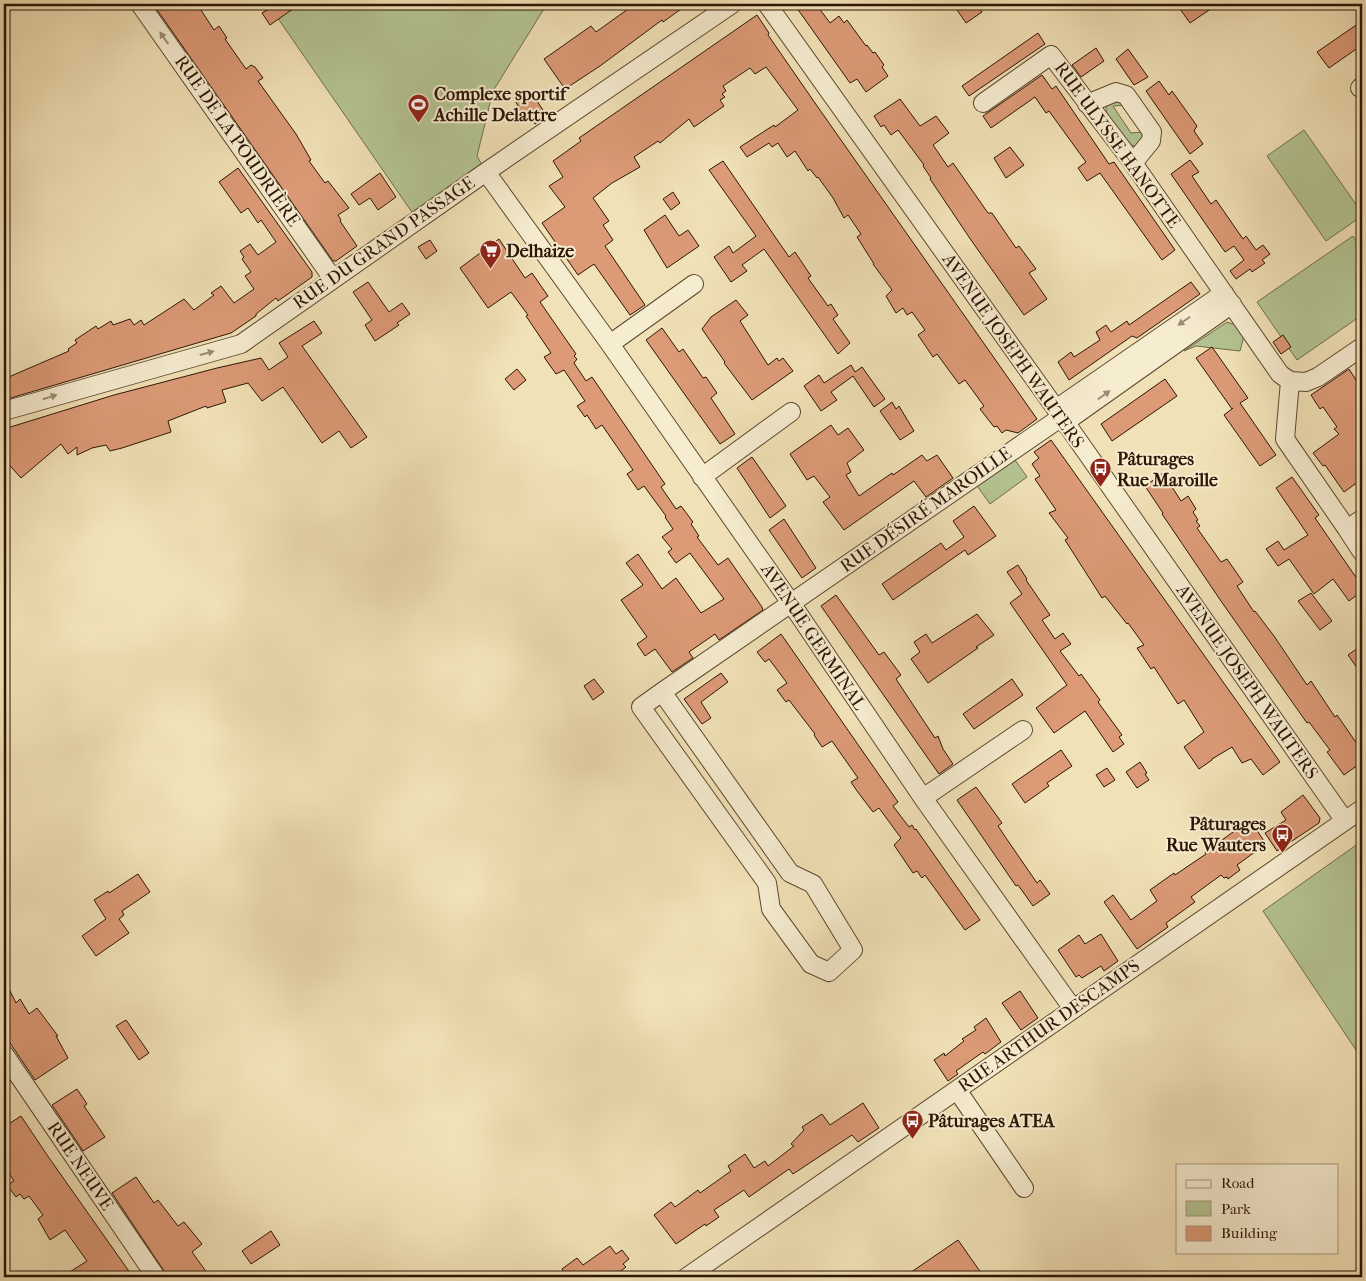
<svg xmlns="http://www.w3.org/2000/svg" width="1366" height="1281" font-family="'IM FELL French Canon',serif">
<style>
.green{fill:#b4c492;stroke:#706c4b}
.building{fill:#dc9a77;stroke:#2d1504}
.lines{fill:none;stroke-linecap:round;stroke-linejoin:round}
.minor-casing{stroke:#5e4830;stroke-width:20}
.minor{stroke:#f6ecd0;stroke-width:18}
.oneway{fill:#9c8b74}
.labels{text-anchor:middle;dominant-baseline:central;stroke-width:4;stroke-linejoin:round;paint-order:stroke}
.poi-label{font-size:18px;font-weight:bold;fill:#2d1504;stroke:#f6ecd0;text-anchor:start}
.street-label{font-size:18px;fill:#2d1504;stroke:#f6ecd0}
</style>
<rect width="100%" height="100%" fill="#f1e1b6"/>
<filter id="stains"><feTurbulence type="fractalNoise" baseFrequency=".004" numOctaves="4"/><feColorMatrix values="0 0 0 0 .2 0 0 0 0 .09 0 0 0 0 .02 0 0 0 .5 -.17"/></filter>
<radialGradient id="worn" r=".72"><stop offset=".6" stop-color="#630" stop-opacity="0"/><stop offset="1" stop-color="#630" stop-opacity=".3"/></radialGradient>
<path class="green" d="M268,4H547L493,91L477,156L486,172L418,221Z
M1113,99L1128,105L1113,106L1131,133L1142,132L1145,135L1137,146C1133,146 1129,145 1126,142C1120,136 1105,115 1106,108C1106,103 1109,102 1113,99Z
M1304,130L1362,213V216L1326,241L1267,156Z
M1353,236L1362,250V315L1297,360L1257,302Z
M1227,322L1238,326L1244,336L1240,351L1196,346L1184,351Z
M1013,457L1027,477L990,504L975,483Z
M1362,841V1059L1263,911Z"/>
<path class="building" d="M153,4H197L214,30L219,26L227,38L225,39L246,69L251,65L255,67L263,78L258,81L296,134L311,160L309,161L325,183L328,181L349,208L338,215L341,220L340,221L357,246L336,261H333Z
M277,4H300L270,25L262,13Z
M635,4H688L663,22L662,20L600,66L565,89L544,59L591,26L596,32Z
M794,4H816L830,23L839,16L844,23L847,20L866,46L867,45L873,53L875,52L884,65L882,67L888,76L866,92L857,79L850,83Z
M953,4H976L982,12L966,23Z
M1187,4H1218L1190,23L1180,9Z
M757,15L769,33L768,35L815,103L1037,419L1018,433L1006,430L1002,433L997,426L994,427L980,409L984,406L965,380L959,384L937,354L933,357L918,335L925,330L912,312L907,315L903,308L896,313L886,296L892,290L873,264H874L857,237L861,234L848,215L844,218L833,198L818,177L817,178L810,169L808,171L795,151L787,157L778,143L772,147L769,143L747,157L740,147L774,125L775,127L798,110L766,67L755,74L750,68L723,86L726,91L722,94L725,97L720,100L724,106L694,127L689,119L660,143L658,141L634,157L640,167L612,183L593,198L609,221L603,225L613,240L605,246L645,305L630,315L594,264L578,275L542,223L565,207L549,186L563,177L553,161L581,141L579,138Z
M1362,21V45L1329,68L1317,52Z
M1038,33L1045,44L969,96L962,86Z
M1096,48L1104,61L1081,77L1072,65Z
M1128,49L1148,77L1134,85L1116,59Z
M1042,75L1052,89L1056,86L1109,164L1114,162L1175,250L1162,260L1100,173L1087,181L1078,168L1086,162L1049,111L1046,113L1035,97L991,128L983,116Z
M1159,81L1169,95L1172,91L1197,126L1194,131L1203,144L1190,154L1146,91Z
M531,92L547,116L535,124L530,117L524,121L515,118L511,111L518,106L516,102Z
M900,99L920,126L936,116L949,133L933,145L948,167L953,163L988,213H992L1016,248L1019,246L1036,269L1029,273L1047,299L1024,315L971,240L930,179L931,178L923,166L924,165L898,130L891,135L884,125L881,127L874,116Z
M1010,147L1024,165L1006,178L994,158Z
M1190,160L1199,172L1192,176L1211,204L1216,200L1243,239L1246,236L1256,250L1263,245L1270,254L1262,260L1265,263L1252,272L1250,269L1236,279L1230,271L1244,260L1234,246L1225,252L1171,174Z
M723,161L789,257L795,252L811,276L808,278L828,306L831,304L838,315L833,319L850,343L838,354L764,249L742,265L747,271L731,282L714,257L729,246L733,253L756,236L709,170Z
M238,168L312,272V277L278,301L276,298L256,314V316L231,333L4,400V379L69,351L68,349L77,343L75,340L96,326L98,329L111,321L113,325L130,319L134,325L141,320L144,325L184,299L194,310L214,295L211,293L221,286L234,303L254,289L245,276L251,272L242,259L244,257L240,251L250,244L258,255L276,242L261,220L258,223L248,208L241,213L219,182Z
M380,173L396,197L378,210L370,198L359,205L351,194Z
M673,192L680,203L671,210L663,199Z
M665,215L679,236L688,230L699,246L667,268L644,230Z
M499,239L525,278L532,273L548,296L540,302L576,354L574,356L577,359L574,363L586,381L592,377L665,484L661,487L676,509L681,506L693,522L691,524L699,536L697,537L718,565L728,558L762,607L763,610L719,640L715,634L689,652L693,658L672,672L655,649L645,656L637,644L647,637L621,600L643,585L626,563L638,554L662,589L676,578L701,613L724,599L690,553L676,563L668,552L672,549L662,537L673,529L665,517L666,516L644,486L638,490L627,474L633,470L602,425L596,429L587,415L585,417L577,406L585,401L564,370L556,374L544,357L551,353L526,316L528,315L511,292L488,308L460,268Z
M430,240L437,251L426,259L418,247Z
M368,282L389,312L402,303L410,314L397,323L399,325L375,341L365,325L372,320L353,292Z
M1191,282L1200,294L1137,338L1132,336L1069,380L1058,362L1071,352L1074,357L1100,340L1096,332L1106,325L1111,332L1127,321L1129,325Z
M736,300L748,315L740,321L768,365L777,358L779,361L783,358L793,371L752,400L724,363L725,362L702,329L711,317Z
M314,321L322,333L302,346L367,437L351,448L339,431L322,443L283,387L262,401L248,383L222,390L226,402L207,408L206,406L168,421L171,432L122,448L110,451L106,445L92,448L77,455V447L68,454L61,444L21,478L4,459V429L114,395L217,368L261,358L269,370L288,357L279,343Z
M662,328L679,352L683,349L703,378L706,377L717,393L711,398L735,434L720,444L646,340Z
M1283,335L1291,347L1281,354L1273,342Z
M1212,347L1248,398L1240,403L1276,455L1260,466L1224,415L1233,408L1232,409L1196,358Z
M851,365L855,372L862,367L885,399L874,407L853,376L831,392L837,400L821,411L804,386L819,375L824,383Z
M517,369L526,380L514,390L505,379Z
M1349,369L1358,383L1356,384L1362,393V479L1344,492L1325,465L1323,466L1313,453L1339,434L1334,429L1337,427L1323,407L1320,409L1311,395Z
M1165,379L1177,396L1112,441L1101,424Z
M892,402L896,409L899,406L914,431L900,440L880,411Z
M831,425L838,435L848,428L864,450L847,463L851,472L846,475L859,496L892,473L893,475L922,455L927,461L937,455L953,478L926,497L914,481L844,530L823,502L830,497L814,476L807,480L790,454Z
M1051,440L1280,762L1263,775L1251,759L1242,763L1232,747L1212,759V760L1199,769L1184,747L1204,732L1184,700L1178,704L1154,667L1151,669L1137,648L1144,645L1128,623L1127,624L1105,596L1102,598L1065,540L1068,538L1049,513L1056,510L1035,479L1040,476L1032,464L1039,458L1034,452Z
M752,457L786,506L770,518L737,468Z
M1163,473L1181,501L1188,496L1196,509L1193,512L1198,520L1196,521L1200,526L1197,528L1221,562L1227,559L1243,582L1237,586L1254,612L1255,611L1274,636L1307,685L1311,681L1335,717L1337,715L1362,751V762L1344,775L1327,752L1330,750L1309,722L1307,723L1223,604L1162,514L1163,513L1145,486Z
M1292,477L1319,515L1315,518L1362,586V591L1349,601L1333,579L1314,594L1289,559L1278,566L1266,549L1278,541L1284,550L1308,535L1276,488Z
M974,506L996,536L968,555L965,550L893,600L882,584L941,543L946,550L964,537L953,521Z
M784,519L816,568L802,578L769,530Z
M1018,565L1027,579L1026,580L1050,615L1042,620L1055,639L1063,633L1071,644L1060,651L1079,676L1081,674L1100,700L1098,702L1122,735L1119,737L1124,744L1113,752L1085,711L1054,733L1036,708L1067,685L1010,603L1022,594L1007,572Z
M1311,593L1332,621L1320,630L1298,601Z
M836,595L879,655L884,652L901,675L896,679L935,738L938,736L943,749L953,764L939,774L821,606Z
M977,614L994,635L976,647L978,648L928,683L911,659L920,652L914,642L926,634L932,643Z
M781,634L898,802L893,806L909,827L912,825L915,830L916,829L980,920L965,930L925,875L922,878L917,871L913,873L894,845L901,838L879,808L873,812L857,791L851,782L858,778L832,741L822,747L814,735L815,734L789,700L786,702L777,690L787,683L769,659L765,662L757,652Z
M1362,645V675L1348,655Z
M721,673L728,682L701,702L711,718L702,724L684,699Z
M594,679L604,692L593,700L584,686Z
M1012,679L1023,695L974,729L963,714Z
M1061,750L1072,766L1047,783L1049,786L1025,803L1012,784Z
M1140,762L1147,773L1145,774L1149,780L1137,788L1126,772Z
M1107,768L1115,780L1104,787L1096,775Z
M976,787L1002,823L998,826L1006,838L1037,883L1040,880L1050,894L1033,906L1018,885L1016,886L957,800Z
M1303,795L1320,818L1319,823L1277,851L1265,833L1286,820L1281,812Z
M1250,820L1266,844L1237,865L1240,870L1228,879L1227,877L1224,878L1221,875L1191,897L1195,902L1166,923L1168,927L1137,949L1104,902L1113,895L1131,920L1157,901L1150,890L1174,873L1175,875L1206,854L1205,852Z
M138,874L150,892L122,911L124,915L119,919L129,933L96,956L82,936L106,919L94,900L108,891L109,893Z
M1101,934L1118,961L1104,971L1101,966L1082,978L1079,975L1076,977L1058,950L1079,935L1085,944Z
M4,979L16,1003L20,999L29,1014L37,1008L58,1036H56L68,1058L35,1080L4,1034Z
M1020,991L1038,1018L1021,1030L1002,1003Z
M986,1018L1001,1042L985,1054L983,1052L956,1071L958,1074L948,1081L934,1060L944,1053L945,1056L964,1041L962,1039L976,1030L974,1027Z
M126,1020L149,1053L139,1060L116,1026Z
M77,1089L87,1104L84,1106L105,1137L83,1151L52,1105Z
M863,1103L879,1128L858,1142L852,1135L793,1174L789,1169L749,1197L744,1190L714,1210L719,1217L706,1226L705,1224L676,1244L654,1215L671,1202L675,1207L698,1190L700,1193L731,1171L728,1166L745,1154L754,1168L765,1161L768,1166L794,1146L791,1144L804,1130L802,1127L822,1114L830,1125Z
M21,1116L47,1155L133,1277H62L87,1261L65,1230L50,1240L38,1219L43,1215L29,1196L24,1199L20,1194L16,1197L7,1185L14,1181L4,1166V1127Z
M136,1177L154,1203L158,1200L178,1226L184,1222L202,1244L192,1252L210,1277H168L112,1193Z
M271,1231L280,1245L251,1264L242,1251Z
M958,1240L984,1277H904Z
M610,1246L616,1254L622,1250L629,1259L623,1264L626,1267L618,1273L621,1277H566L562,1269L577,1258L583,1265Z"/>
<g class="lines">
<defs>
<path id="minor" d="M140,4L333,279
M767,4L1056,409L1345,821
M1360,88L1362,86
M983,103L1051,55L1133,163L1280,374L1290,381
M1087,104L1116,92L1126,95L1152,132L1151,141L1133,163
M486,172L610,344L791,603L923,798L1073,1009
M610,344L694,284
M1290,381L1285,439L1347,529L1362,519
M1290,381L1306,382L1318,377L1362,347
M1056,409L1224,293
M4,411L241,344L486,172L732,4
M1064,423L1232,304
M702,477L791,412
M1347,529L1362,552
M662,692L790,873L813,884L853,950L829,972L811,964L771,909L767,883L641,707L662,692L1060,418
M923,798L1023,730
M4,1054L156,1277
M957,1090L1024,1188
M687,1277L1362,809"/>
</defs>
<use href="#minor" class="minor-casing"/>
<use href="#minor" class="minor"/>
</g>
<defs><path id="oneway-solid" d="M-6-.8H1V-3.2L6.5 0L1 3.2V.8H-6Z" transform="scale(1.25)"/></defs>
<g class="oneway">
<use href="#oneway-solid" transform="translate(164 38) rotate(-125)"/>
<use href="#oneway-solid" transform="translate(1184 321) rotate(145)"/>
<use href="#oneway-solid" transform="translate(207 353) rotate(-15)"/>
<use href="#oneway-solid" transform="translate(1104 395) rotate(-35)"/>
<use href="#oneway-solid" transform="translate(50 397) rotate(-17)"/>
</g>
<defs>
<symbol id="stadium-pin" viewBox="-11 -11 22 30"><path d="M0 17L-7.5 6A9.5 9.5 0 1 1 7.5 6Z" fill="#8f2418" stroke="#f6ecd0"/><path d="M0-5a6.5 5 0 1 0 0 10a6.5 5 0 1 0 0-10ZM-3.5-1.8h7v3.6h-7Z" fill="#fff"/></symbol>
<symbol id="supermarket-pin" viewBox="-11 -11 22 30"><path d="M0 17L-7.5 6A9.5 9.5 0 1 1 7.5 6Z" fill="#8f2418" stroke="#f6ecd0"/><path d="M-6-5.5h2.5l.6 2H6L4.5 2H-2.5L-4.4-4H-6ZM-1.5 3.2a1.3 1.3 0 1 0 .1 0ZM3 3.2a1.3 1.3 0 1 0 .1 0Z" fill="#fff"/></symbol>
<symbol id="bus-pin" viewBox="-11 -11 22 30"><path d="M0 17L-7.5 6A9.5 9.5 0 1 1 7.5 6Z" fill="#8f2418" stroke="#f6ecd0"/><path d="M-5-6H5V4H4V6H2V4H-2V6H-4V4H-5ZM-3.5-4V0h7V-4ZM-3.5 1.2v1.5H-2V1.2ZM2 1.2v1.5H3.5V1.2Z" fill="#fff"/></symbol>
</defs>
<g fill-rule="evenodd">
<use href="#stadium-pin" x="406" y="92" width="25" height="34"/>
<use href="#supermarket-pin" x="478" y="238" width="25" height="34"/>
<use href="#bus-pin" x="1088" y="456" width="25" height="34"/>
<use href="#bus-pin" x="1270" y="822" width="25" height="34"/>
<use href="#bus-pin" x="900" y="1108" width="25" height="34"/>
</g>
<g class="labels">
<g class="poi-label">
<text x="434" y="94">Complexe sportif<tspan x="434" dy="21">Achille Delattre</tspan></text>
<text x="506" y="251">Delhaize</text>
<text x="1117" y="459">Pâturages<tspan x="1117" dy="21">Rue Maroille</tspan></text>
<text x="1266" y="824" text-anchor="end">Pâturages<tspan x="1266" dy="21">Rue Wauters</tspan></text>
<text x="928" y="1121">Pâturages ATEA</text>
</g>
<g class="street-label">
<text transform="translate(237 141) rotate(55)">RUE DE LA POUDRIÈRE</text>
<text transform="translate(1117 145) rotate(54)">RUE ULYSSE HANOTTE</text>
<text transform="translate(384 243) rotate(-35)">RUE DU GRAND PASSAGE</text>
<text transform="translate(1013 351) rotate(55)">AVENUE JOSEPH WAUTERS</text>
<text transform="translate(926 510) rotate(-35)">RUE DÉSIRÉ MAROILLE</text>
<text transform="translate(813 637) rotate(56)">AVENUE GERMINAL</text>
<text transform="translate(1247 682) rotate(55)">AVENUE JOSEPH WAUTERS</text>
<text transform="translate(1049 1026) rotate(-35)">RUE ARTHUR DESCAMPS</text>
<text transform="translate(80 1166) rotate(56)">RUE NEUVE</text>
</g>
</g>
<rect width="1366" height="1281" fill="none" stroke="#f1e1b6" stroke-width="20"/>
<rect x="5" y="5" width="1356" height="1271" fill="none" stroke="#2d1504" stroke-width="2.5"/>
<rect x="10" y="10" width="1346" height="1261" fill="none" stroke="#2d1504"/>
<rect x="1176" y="1164" width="162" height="90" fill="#f6ecd0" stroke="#a6967e"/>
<rect x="1186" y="1180" width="25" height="8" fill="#f6ecd0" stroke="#a6967e"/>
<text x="1221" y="1188" font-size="15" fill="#2d1504">Road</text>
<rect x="1186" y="1201" width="25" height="15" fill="#b4c492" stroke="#a6967e"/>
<text x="1221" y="1214" font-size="15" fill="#2d1504">Park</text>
<rect x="1186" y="1226" width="25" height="15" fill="#dc9a77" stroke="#a6967e"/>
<text x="1221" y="1238" font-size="15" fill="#2d1504">Building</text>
<rect width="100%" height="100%" filter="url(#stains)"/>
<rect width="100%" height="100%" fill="url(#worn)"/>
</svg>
